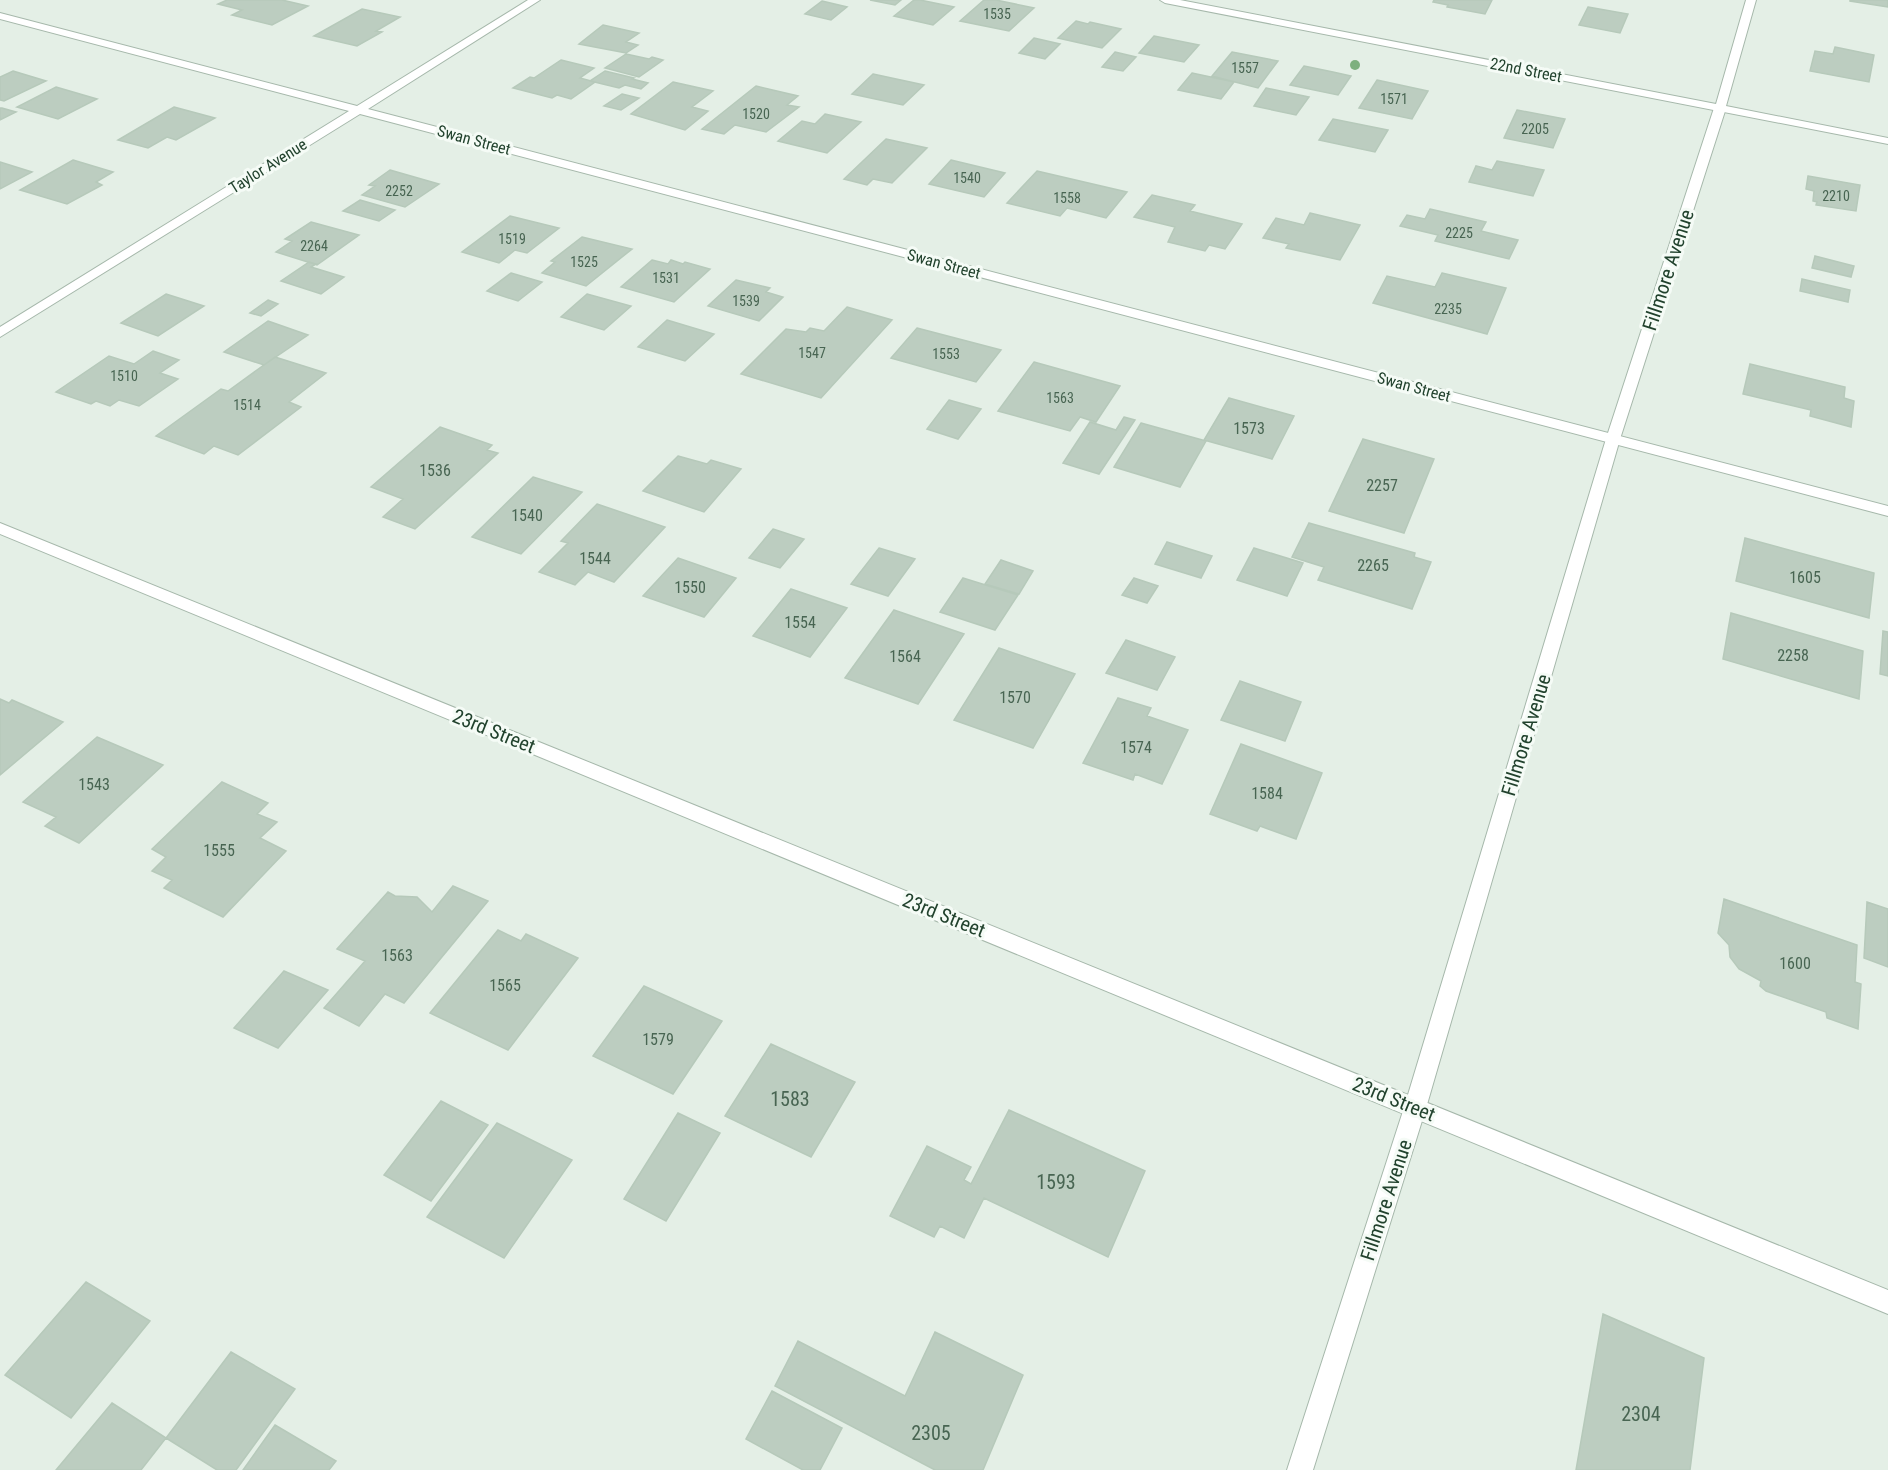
<svg xmlns="http://www.w3.org/2000/svg" width="1888" height="1470" font-family="'Roboto Condensed',sans-serif">
<style>
.building{fill:#bccdc0;stroke:#b6c9ba;stroke-width:1.5}
.lines{fill:none;stroke-linecap:round;stroke-linejoin:round}
.minor-casing{stroke:#a6b8ab;stroke-width:2}
.tertiary-casing{stroke:#a6b8ab;stroke-width:2}
.minor{fill:#fff;fill-rule:evenodd}
.tertiary{fill:#fff;fill-rule:evenodd}
.tree{fill:#7db07e}
.labels{text-anchor:middle;dominant-baseline:central;stroke-width:6;stroke-linejoin:round;paint-order:stroke}
.far-number-label{font-size:14px;fill:#486552}
.far-street-label{font-size:16px;fill:#21422d;stroke:#f5fbf6}
.number-label{font-size:16px;fill:#486552}
.street-label{font-size:20px;fill:#21422d;stroke:#f5fbf6}
.near-number-label{font-size:20px;fill:#486552}
</style>
<rect width="100%" height="100%" fill="#e4efe6"/>
<path class="building" d="M227,0H282L308,6L272,25L232,15L242,10L218,4Z
M870,0H901L895,5Z
M914,0H920L954,7L933,25L894,16Z
M984,0H996L1034,8L1009,31L960,21Z
M1434,0H1492L1485,14L1447,7L1448,5L1433,2Z
M1888,0V7L1850,1V0Z
M822,1L847,7L831,20L805,14Z
M1588,7L1628,14L1620,33L1579,25Z
M362,9L400,17L376,31L382,32L357,46L314,36Z
M1076,21L1088,24L1090,22L1121,29L1102,48L1058,38Z
M603,25L639,33L626,42L638,45L626,53L579,44Z
M1154,36L1199,45L1184,62L1139,53Z
M1034,38L1060,44L1045,59L1019,53Z
M1835,47L1874,55L1869,82L1810,71L1815,51L1833,54Z
M1115,52L1136,57L1123,71L1102,67Z
M1232,52L1278,61L1258,88L1212,76Z
M626,54L649,59L652,57L663,60L639,77L605,68Z
M561,60L594,68L580,78L595,82L571,99L557,95L552,98L513,88L530,77L534,78Z
M1304,66L1333,72L1351,76L1338,95L1290,85Z
M13,71L46,81L4,101L0,100V77Z
M605,71L634,78L632,79L648,83L641,89L625,85L619,88L590,81Z
M1192,73L1234,82L1221,99L1178,90Z
M873,74L924,85L903,105L852,94Z
M1377,80L1428,91L1412,119L1359,108Z
M673,82L713,91L692,107L708,111L685,130L631,114Z
M756,86L798,96L787,105L799,107L766,132L735,125L724,134L702,129Z
M56,87L97,99L58,119L17,107Z
M1266,88L1309,97L1296,115L1254,106Z
M622,94L639,98L621,110L604,106Z
M174,107L215,118L176,140L167,137L148,148L118,140Z
M0,108H2L16,112L0,120Z
M1517,110L1565,119L1553,148L1504,138Z
M825,114L861,122L827,153L778,141L802,121L815,124Z
M1333,119L1388,130L1375,152L1319,140Z
M886,139L927,148L892,183L873,179L867,185L844,179Z
M73,160L113,172L96,182L102,185L67,204L20,190Z
M951,160L1005,173L984,197L929,184Z
M1497,161L1544,170L1533,196L1469,182L1476,166L1492,170Z
M0,162L32,172L0,189Z
M390,170L439,184L405,207L362,195L375,186L369,185Z
M1037,171L1127,192L1106,218L1067,208L1060,216L1007,203Z
M1808,176L1860,185L1856,211L1816,205L1817,202L1813,201L1814,191L1806,189Z
M1152,195L1195,205L1190,211L1242,224L1225,249L1209,245L1205,251L1168,242L1175,227L1134,217Z
M360,200L395,210L379,221L343,211Z
M1430,209L1486,222L1481,231L1518,240L1509,259L1435,241L1438,235L1400,226L1407,215L1425,219Z
M1310,213L1360,225L1340,260L1286,248L1289,244L1263,238L1276,218L1304,225Z
M510,216L559,228L527,253L515,250L499,263L462,252Z
M311,222L359,235L317,265L276,252L292,241L285,239Z
M582,237L632,249L586,286L542,273L555,262L551,261Z
M1815,256L1854,266L1851,277L1812,268Z
M652,260L668,264L671,260L683,264L685,262L710,269L674,302L621,287Z
M309,262L316,264L311,267L344,277L321,294L281,281Z
M511,273L542,282L518,301L487,291Z
M1442,273L1506,288L1487,334L1373,303L1387,276L1435,287Z
M1802,279L1850,290L1848,302L1800,291Z
M736,280L770,288L766,292L783,297L759,321L708,306Z
M166,294L204,306L158,336L121,323Z
M587,294L631,306L604,330L561,317Z
M268,300L278,304L261,316L250,313Z
M847,307L892,320L821,398L741,374L786,329L806,332L810,328L824,331Z
M667,320L714,334L685,361L638,347Z
M268,321L308,335L264,365L224,352Z
M917,328L1001,350L976,382L891,358Z
M153,351L179,360L160,373L178,379L139,406L119,400L110,406L96,401L91,404L56,392L109,356L134,364Z
M275,357L326,373L289,402L301,407L238,455L214,446L204,454L156,436L221,389L228,391Z
M1034,362L1120,386L1096,422L1080,417L1070,431L998,411Z
M1750,364L1845,387L1844,398L1854,401L1851,427L1810,416L1811,410L1743,394Z
M1229,398L1294,416L1272,459L1204,440Z
M949,400L981,409L958,439L927,429Z
M1124,417L1135,420L1099,474L1063,463L1090,422L1116,430Z
M1141,423L1206,441L1180,487L1114,467Z
M440,427L492,445L487,450L498,453L415,529L383,517L403,499L371,487Z
M1363,439L1434,459L1404,533L1329,511Z
M678,456L707,464L711,460L741,469L704,512L643,491Z
M533,477L582,492L521,554L472,537Z
M597,504L665,527L614,582L588,572L575,585L539,572L568,543L561,541Z
M1309,523L1415,553L1414,557L1431,562L1412,609L1318,580L1324,567L1292,557Z
M773,529L804,539L780,568L749,558Z
M1745,538L1874,573L1869,618L1736,581Z
M1167,542L1212,556L1201,578L1155,564Z
M879,548L915,559L888,596L851,584Z
M1254,548L1303,563L1287,596L1237,580Z
M678,558L736,578L704,617L643,596Z
M1001,560L1033,571L1019,594L985,584Z
M963,578L1018,595L995,630L940,612Z
M1134,578L1158,586L1147,603L1122,595Z
M791,589L847,608L810,657L753,636Z
M894,610L964,634L918,704L845,678Z
M1731,613L1863,651L1859,699L1723,659Z
M1883,631L1888,632V676L1880,674Z
M1126,640L1175,657L1157,690L1106,673Z
M999,648L1075,674L1033,748L954,720Z
M1240,681L1301,702L1285,741L1221,720Z
M1118,698L1151,708L1147,716L1188,730L1162,784L1135,774L1133,780L1083,763Z
M0,699L9,703L12,700L63,722L0,775Z
M97,737L163,765L79,843L45,826L56,817L23,802Z
M1241,744L1322,773L1296,839L1260,826L1257,831L1210,814Z
M222,782L268,803L257,814L277,822L260,838L286,851L223,917L164,888L172,880L152,871L166,857L152,849Z
M453,886L488,901L404,1003L385,994L359,1026L324,1008L365,961L337,949L388,892L395,896L417,897L432,912Z
M1724,899L1857,945L1855,982L1861,984L1858,1029L1827,1018L1826,1012L1766,991L1760,986L1761,981L1739,969L1730,957L1729,945L1718,933Z
M1867,902L1888,909V967L1864,958Z
M498,930L521,941L526,934L578,958L508,1050L430,1013Z
M284,971L328,990L278,1048L234,1028Z
M644,986L722,1021L673,1094L593,1056Z
M771,1044L855,1082L811,1157L725,1116Z
M441,1101L488,1125L431,1201L384,1175Z
M1009,1110L1145,1171L1108,1257L984,1198L964,1238L940,1226L934,1237L890,1216L927,1146L971,1167L964,1180L971,1184Z
M678,1113L720,1133L666,1221L624,1199Z
M497,1123L572,1160L504,1258L427,1217Z
M86,1282L150,1321L71,1418L5,1375Z
M1603,1314L1704,1358L1690,1470H1576Z
M935,1332L1023,1375L983,1470H935L775,1386L798,1341L905,1396Z
M231,1352L295,1389L236,1470H217L166,1438Z
M772,1391L842,1428L820,1470H803L746,1439Z
M112,1403L166,1438L141,1470H56Z
M275,1425L336,1461L329,1470H243Z"/>
<g class="lines">
<defs>
<path id="minor" d="M528,0H540L368,109L1888,506V516L360,114L0,337V327L349,111L0,19V13L357,106Z
M1160,0H1180L1716,104L1746,0H1756L1726,106L1888,138V144L1165,3Z
M0,523L1888,1290V1314L0,534Z"/>
<path id="tertiary" d="M1720,105L1726,108L1620,439L1426,1108L1313,1470H1287L1404,1108L1606,439L1714,108Z"/>
</defs>
<use href="#minor" class="minor-casing"/>
<use href="#tertiary" class="tertiary-casing"/>
<use href="#minor" class="minor"/>
<use href="#tertiary" class="tertiary"/>
</g>
<circle class="tree" cx="1355" cy="65" r="5"/>
<g class="labels">
<g class="far-number-label">
<text x="997" y="14">1535</text>
<text x="1245" y="68">1557</text>
<text x="1394" y="99">1571</text>
<text x="756" y="114">1520</text>
<text x="1535" y="129">2205</text>
<text x="967" y="178">1540</text>
<text x="399" y="191">2252</text>
<text x="1836" y="196">2210</text>
<text x="1067" y="198">1558</text>
<text x="1459" y="233">2225</text>
<text x="512" y="239">1519</text>
<text x="314" y="246">2264</text>
<text x="584" y="262">1525</text>
<text x="666" y="278">1531</text>
<text x="746" y="301">1539</text>
<text x="1448" y="309">2235</text>
<text x="812" y="353">1547</text>
<text x="946" y="354">1553</text>
<text x="124" y="376">1510</text>
<text x="1060" y="398">1563</text>
<text x="247" y="405">1514</text>
</g>
<g class="far-street-label">
<text transform="translate(1526 70) rotate(11)">22nd Street</text>
<text transform="translate(474 140) rotate(15)">Swan Street</text>
<text transform="translate(268 166) rotate(-32)">Taylor Avenue</text>
<text transform="translate(944 264) rotate(15)">Swan Street</text>
<text transform="translate(1414 387) rotate(15)">Swan Street</text>
</g>
<g class="number-label">
<text x="1249" y="428">1573</text>
<text x="435" y="470">1536</text>
<text x="1382" y="485">2257</text>
<text x="527" y="515">1540</text>
<text x="595" y="558">1544</text>
<text x="1373" y="565">2265</text>
<text x="1805" y="577">1605</text>
<text x="690" y="587">1550</text>
<text x="800" y="622">1554</text>
<text x="1793" y="655">2258</text>
<text x="905" y="656">1564</text>
<text x="1015" y="697">1570</text>
<text x="1136" y="747">1574</text>
<text x="94" y="784">1543</text>
<text x="1267" y="793">1584</text>
<text x="219" y="850">1555</text>
<text x="397" y="955">1563</text>
<text x="1795" y="963">1600</text>
<text x="505" y="985">1565</text>
<text x="658" y="1039">1579</text>
</g>
<g class="street-label">
<text transform="translate(1668 270) rotate(-72)">Fillmore Avenue</text>
<text transform="translate(494 731) rotate(22)">23rd Street</text>
<text transform="translate(1526 735) rotate(-73)">Fillmore Avenue</text>
<text transform="translate(944 915) rotate(22)">23rd Street</text>
<text transform="translate(1394 1099) rotate(22)">23rd Street</text>
<text transform="translate(1386 1200) rotate(-72)">Fillmore Avenue</text>
</g>
<g class="near-number-label">
<text x="790" y="1099">1583</text>
<text x="1056" y="1182">1593</text>
<text x="1641" y="1414">2304</text>
<text x="931" y="1433">2305</text>
</g>
</g>
</svg>
